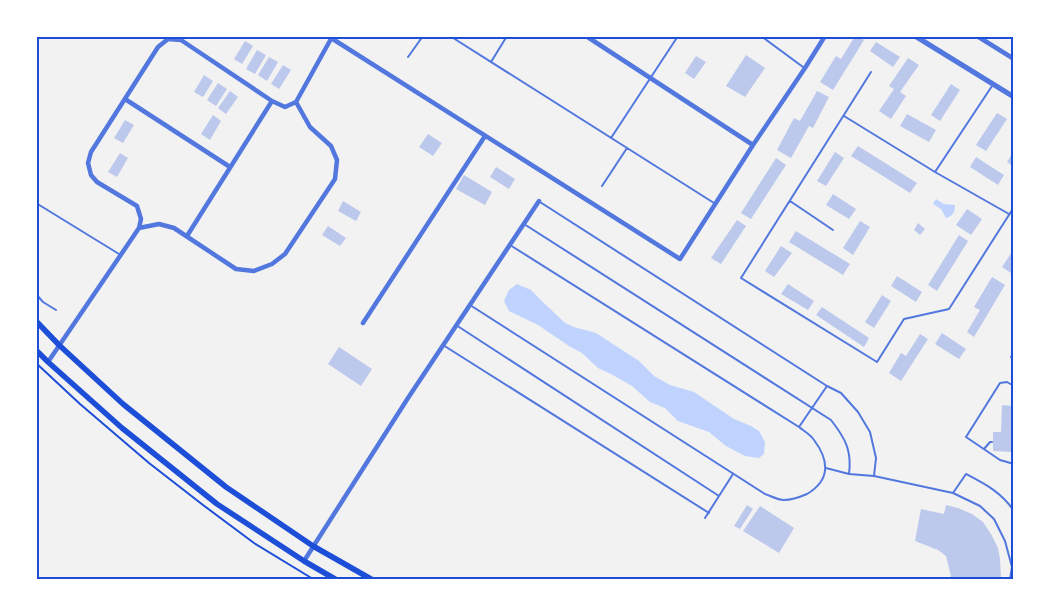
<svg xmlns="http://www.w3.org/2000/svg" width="1050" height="615" font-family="'Fira Sans Condensed',sans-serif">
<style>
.water{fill:#bfd3fe}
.building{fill:#bdc9ec}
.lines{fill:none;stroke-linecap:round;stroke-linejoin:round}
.path{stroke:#1d4ed8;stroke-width:2}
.service{stroke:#5277de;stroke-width:2}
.minor{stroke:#5277de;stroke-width:4.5}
.tertiary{stroke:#5277de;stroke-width:5}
.secondary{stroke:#1d4ed8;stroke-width:5.5}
.neatline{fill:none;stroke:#1d4ed8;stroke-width:2}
</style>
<rect width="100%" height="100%" fill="#f2f2f2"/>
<path class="water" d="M936,199L944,204L955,205C955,212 953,216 946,218L941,209L933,204Z
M517,284L531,290L546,305L565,323L574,327L596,333L639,361L654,376L670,385L694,392L734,419L751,426L759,431L765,442L764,454L759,458L745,456L726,446L709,432L678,421L665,408L650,402L632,386L611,374L598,368L582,353L569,346L538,325L509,311L504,301L509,290Z"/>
<path class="building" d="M855,36H858L864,40L833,90L820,82L836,56L841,59Z
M245,41L253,46L242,64L234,59Z
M876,42L900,57L893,67L870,51Z
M257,50L266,55L255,74L246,69Z
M746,55L765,68L745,97L726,86Z
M696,56L706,62L694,79L685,73Z
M269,57L278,62L267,81L258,75Z
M908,58L919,65L900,92L906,96L891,119L879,111L894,89L889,86Z
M283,65L291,70L279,89L271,84Z
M204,75L213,81L203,97L194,92Z
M218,83L227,89L216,106L207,100Z
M951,84L960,90L940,121L931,115Z
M230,91L238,97L226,114L218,108Z
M817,91L829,97L813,128L809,126L791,158L777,150L794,118L800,121Z
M997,113L1007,119L986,151L976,145Z
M907,114L936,130L929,142L900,126Z
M213,115L221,121L210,140L201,134Z
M125,120L134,125L123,143L114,138Z
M428,134L442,143L433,156L419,147Z
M858,146L917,183L910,193L851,156Z
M1014,151V167L1007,162Z
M835,152L844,158L826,186L817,181Z
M120,153L128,158L117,177L108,172Z
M976,157L1004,175L998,185L970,167Z
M776,158L786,165L751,219L741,213Z
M496,167L515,179L509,189L490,177Z
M464,175L492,192L485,205L456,189Z
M833,194L856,209L849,219L826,205Z
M343,201L361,212L356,221L338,211Z
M967,209L982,219L971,235L956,225Z
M737,220L746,226L721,264L711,258Z
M860,221L870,227L853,255L843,248Z
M918,223L925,229L920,235L914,230Z
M328,226L346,238L340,246L322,235Z
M796,231L850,264L843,275L789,242Z
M959,235L968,241L937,291L928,285Z
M781,246L792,253L774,277L765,271Z
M1014,249V275L1002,267Z
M897,276L922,292L916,302L891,286Z
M992,277L1005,285L974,337L967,332L980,310L974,307Z
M788,284L814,301L808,310L781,294Z
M882,295L891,301L874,328L865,322Z
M822,307L869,338L864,347L816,315Z
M942,333L966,349L959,359L935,344Z
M920,334L928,339L901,381L889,373L901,353L906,356Z
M339,347L372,369L361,386L328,364Z
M1002,405L1014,406V452L993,451V432H1001Z
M747,505L753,509L740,529L734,526Z
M946,505L958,508L972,514L983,522L991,534L998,548L1000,559L1001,579H949L951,576L946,556L938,550L915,541L921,509L944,514Z
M760,506L794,528L779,553L743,531Z"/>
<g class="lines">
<path class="path" d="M36,363L80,404L149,463L203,505L254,543L313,579"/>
<path class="service" d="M450,36L714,203
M761,36L803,67
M408,57L423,36
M491,62L507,36
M871,72L741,278L877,362L904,319L949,309L1014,207
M844,116L935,172L1009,214
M611,138L678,36
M935,172L992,86
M602,186L627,148
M790,201L833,230
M540,202L827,386L841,393L858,412L870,432L876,458L874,476
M36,203L119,254
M524,224L831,420C845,438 852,450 849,474
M36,294L43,302L56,310
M470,305L765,494C771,496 778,500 784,500C792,500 800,497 807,494C831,480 829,460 814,440C811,435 804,431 799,427L510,245
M456,325L719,496
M443,345L709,513
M1014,352L1011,357L1014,359
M1014,386L1007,382L1000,383L966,437L1000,460L1014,464
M799,427L827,386
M984,449L990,442H992
M826,468L849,474L874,476L953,493L980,506L994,519L1005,541L1012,567L1010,579
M953,493L966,474C985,484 1001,492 1014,511
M705,518L733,474"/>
<path class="minor" d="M328,36L680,259L753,145L805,68L825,36
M586,36L753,145
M977,36L1014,59
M125,99L230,167
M139,228L159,224L174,228L236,269L254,271L272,264L285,254L335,179L337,160L331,146L310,127L296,102
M187,236L272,101
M363,323L485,136
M48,362L139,228L141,219L137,206L97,182L91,175L88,163L91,152L158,47L168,39L181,40L272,101L285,107L296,102L332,37
M304,561L408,398L539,201"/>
<path class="tertiary" d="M915,36L1014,97"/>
<path class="secondary" d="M36,321L59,345L123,404L226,487L313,546L371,579
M36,350L48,362L122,428L217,504L304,561L335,579"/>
</g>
<rect width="1050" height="615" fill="none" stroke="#ffffff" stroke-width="75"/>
<rect x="38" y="38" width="974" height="540" class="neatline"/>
</svg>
